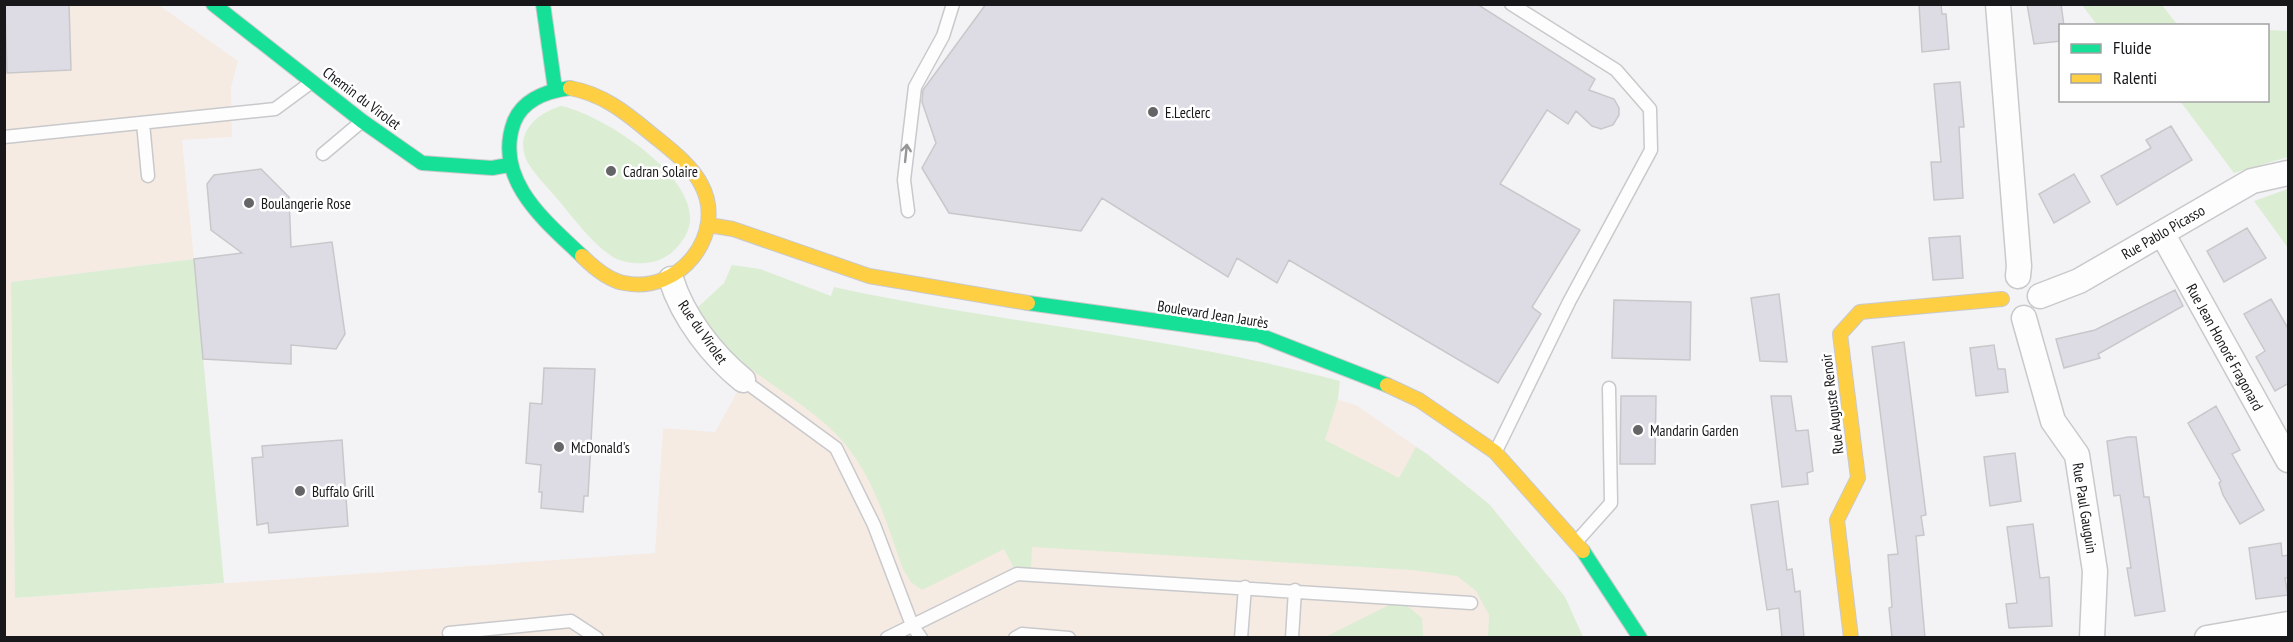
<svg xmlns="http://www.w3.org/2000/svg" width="2293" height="642" font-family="'PT Sans Narrow',sans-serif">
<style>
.industrial{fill:#f5ebe3}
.green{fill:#dbedd3}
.building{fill:#dddce5;stroke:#c8c8ca;stroke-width:1.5}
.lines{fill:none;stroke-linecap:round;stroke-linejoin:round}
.lane-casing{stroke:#c9c9cb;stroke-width:15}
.street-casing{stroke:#c9c9cb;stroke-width:27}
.fast-casing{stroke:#c9c9cb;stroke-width:16}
.slow-casing{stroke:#c9c9cb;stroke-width:16}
.lane{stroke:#fdfdfe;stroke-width:12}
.street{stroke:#fdfdfe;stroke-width:24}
.fast{stroke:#16e098;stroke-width:14}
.slow{stroke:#ffcf43;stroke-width:14}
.oneway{stroke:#969697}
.poi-dot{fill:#656567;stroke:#fff;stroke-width:2}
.labels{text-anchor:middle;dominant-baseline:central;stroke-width:5;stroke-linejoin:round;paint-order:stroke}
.street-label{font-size:15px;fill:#18181a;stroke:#fff}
.poi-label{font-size:15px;fill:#18181a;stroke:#fff;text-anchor:start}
</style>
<rect width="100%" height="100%" fill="#f3f3f6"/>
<path class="industrial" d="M4,5H159L238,61L231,88L232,137L182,140L194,259L11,282L15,598L655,553L663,428L715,432L769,334L1256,376L1356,405L1427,454L1489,504L1565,597L1583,637H5Z"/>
<path class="green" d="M2082,5H2162L2176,23L2206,25H2097Z
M2268,30L2288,31V157L2234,173L2180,101L2268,100Z
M561,106C603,114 722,189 682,241C673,254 661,262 645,263C634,264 619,262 610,255C591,242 574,219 560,202C551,191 531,171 526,159C515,131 538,113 561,106Z
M2288,189V248L2254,201Z
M194,259L224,583L15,598L11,282Z
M732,265L760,269L831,296L834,287C1002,324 1174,336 1340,381L1338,399L1325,440L1399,478L1416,447L1427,454L1489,504L1565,597L1583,637H1488L1489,615L1476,591L1457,576L1412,570L1032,547L1031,568H1014L1004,549L922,590L911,582L903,569C886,522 872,470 836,434C791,389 727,367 697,308L724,283Z
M1391,604L1406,605L1422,618L1423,637H1325Z"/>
<path class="building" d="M5,4H69L71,70L7,73Z
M986,4H1477L1595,79L1589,90L1614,99L1619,108V115L1613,125L1601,129L1592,126L1576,111L1568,124L1547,110L1500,184L1580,230L1532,307L1541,314L1498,383L1289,260L1277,283L1237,258L1228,277L1102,198L1081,231L949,213L922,168L936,143L922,102L923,90Z
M1919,4H1941L1942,14H1946L1949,49L1922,52Z
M2027,4H2061L2064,26H2061V41L2034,44Z
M1960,82L1964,127H1959L1963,198L1934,200L1931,162H1941L1934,84Z
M2171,126L2192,160L2117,205L2101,176L2151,148L2146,140Z
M261,169L289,197L291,247L332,242L345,334L336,349L291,345V364L203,359L194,259L242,253L211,230L207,184L214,175Z
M2074,174L2090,202L2054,223L2039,194Z
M2247,228L2266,258L2224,282L2207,251Z
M1960,236L1963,278L1933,280L1929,238Z
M2175,290L2183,306L2098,354L2100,358L2064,368L2056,339L2095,330Z
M1779,294L1787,362L1760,361L1751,298Z
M2271,299L2289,330V383L2275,391L2256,357L2265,351L2244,314Z
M1614,300L1691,302L1690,360L1612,358Z
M1904,342L1926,515L1921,516L1924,535L1916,536L1925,638H1892L1889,608L1892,607L1888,555L1898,554L1872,347Z
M1994,345L1998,369H2005L2008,392L1976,396L1970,348Z
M544,368L595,369L588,496H584L583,512L541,508L542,492H539L541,465L526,463L530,403L542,404Z
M1621,396H1656L1655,464H1620Z
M1771,396H1791L1796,431L1808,430L1813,471L1807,473L1808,484L1782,487Z
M2216,406L2240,450L2232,454L2264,510L2240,524L2223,495L2219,483L2221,481L2188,423Z
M2128,437H2136L2144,497H2149L2165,611L2135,616L2127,568H2131L2120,495L2114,496L2107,441Z
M342,440L348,526L269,533L268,523L257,525L252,458L263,457L262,446Z
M2015,453L2021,501L1990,506L1984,457Z
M1778,501L1787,570L1792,569L1795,592L1800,591L1804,638H1782L1779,608L1767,610L1751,505Z
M2033,524L2040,578L2049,577L2052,626L2009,628L2006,604L2017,603L2007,527Z
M2281,543L2282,556L2289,555V578H2285L2288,595L2256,599L2249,548Z"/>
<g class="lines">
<defs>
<path id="lane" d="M143,123L148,176
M4,137L275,109L309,84
M323,154L361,122
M908,211L904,180L915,87L943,36L953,4
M743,380L836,448L874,525L912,625L921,638
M1496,451L1569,302L1651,150L1650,109L1616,70L1511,4
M1577,541L1611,503L1609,388
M449,633L571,621L597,638
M887,638L1017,574L1471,603
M1015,638L1022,634L1069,638
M1241,638L1245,587
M1292,638L1295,590"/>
<path id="street" d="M1998,4L2019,266L2018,276
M2162,233L2288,460
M671,279C683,317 712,355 743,380
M2040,296L2079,281L2252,181L2288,173
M2024,318L2053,421L2077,455L2095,571L2092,638
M2207,638L2288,624"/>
<path id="fast" d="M213,4L362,121L422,163L492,168L509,165
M543,4L555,89
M570,88C547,91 523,99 514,122C493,179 545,221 582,256
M1028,303L1259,335L1387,385
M1583,551L1640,638"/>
<path id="slow" d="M570,88C602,94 624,111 649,132C667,147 690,163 701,184C728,234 679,295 624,283C608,280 594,268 582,256
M709,225L733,229L869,276L1028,303
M1387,385L1419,400L1495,452L1583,551
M1851,638L1837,520L1858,478L1840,334L1860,312L2002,299"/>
</defs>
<use href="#lane" class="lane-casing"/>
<use href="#street" class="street-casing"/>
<use href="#fast" class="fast-casing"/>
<use href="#slow" class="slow-casing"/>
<use href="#lane" class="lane"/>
<use href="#street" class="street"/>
<use href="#fast" class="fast"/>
<use href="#slow" class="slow"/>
</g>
<defs><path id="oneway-shaft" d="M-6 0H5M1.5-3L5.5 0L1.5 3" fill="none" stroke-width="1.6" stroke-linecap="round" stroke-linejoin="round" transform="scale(1.5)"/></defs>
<use class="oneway" href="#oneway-shaft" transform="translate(906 153) rotate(-84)"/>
<g class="poi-dot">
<circle cx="1153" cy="112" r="6"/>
<circle cx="611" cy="171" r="6"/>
<circle cx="249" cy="203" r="6"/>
<circle cx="1638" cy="430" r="6"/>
<circle cx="559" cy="447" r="6"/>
<circle cx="300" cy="491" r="6"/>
</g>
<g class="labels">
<g class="street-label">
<text transform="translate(362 98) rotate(37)">Chemin du Virolet</text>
<text transform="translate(2163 232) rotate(-30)">Rue Pablo Picasso</text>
<text transform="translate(1213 314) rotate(9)">Boulevard Jean Jaurès</text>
<text transform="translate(703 332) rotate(55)">Rue du Virolet</text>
<text transform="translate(2225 347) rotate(61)">Rue Jean Honoré Fragonard</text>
<text transform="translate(1832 404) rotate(-97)">Rue Auguste Renoir</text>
<text transform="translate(2085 508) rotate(81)">Rue Paul Gauguin</text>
</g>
<g class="poi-label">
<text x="1165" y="112">E.Leclerc</text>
<text x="623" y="171">Cadran Solaire</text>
<text x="261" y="203">Boulangerie Rose</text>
<text x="1650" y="430">Mandarin Garden</text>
<text x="571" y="447">McDonald's</text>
<text x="312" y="491">Buffalo Grill</text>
</g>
</g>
<rect width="2293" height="642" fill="none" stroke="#18181a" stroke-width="12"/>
<rect x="2059" y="24" width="210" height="78" fill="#ffffff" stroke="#a3a3a3" stroke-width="1.5"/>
<rect x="2071" y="44" width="30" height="9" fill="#16e098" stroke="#a3a3a3" stroke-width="1.5"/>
<text x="2113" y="54" font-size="18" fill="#18181a">Fluide</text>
<rect x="2071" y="74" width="30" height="9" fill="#ffcf43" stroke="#a3a3a3" stroke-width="1.5"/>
<text x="2113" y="84" font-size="18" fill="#18181a">Ralenti</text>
</svg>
